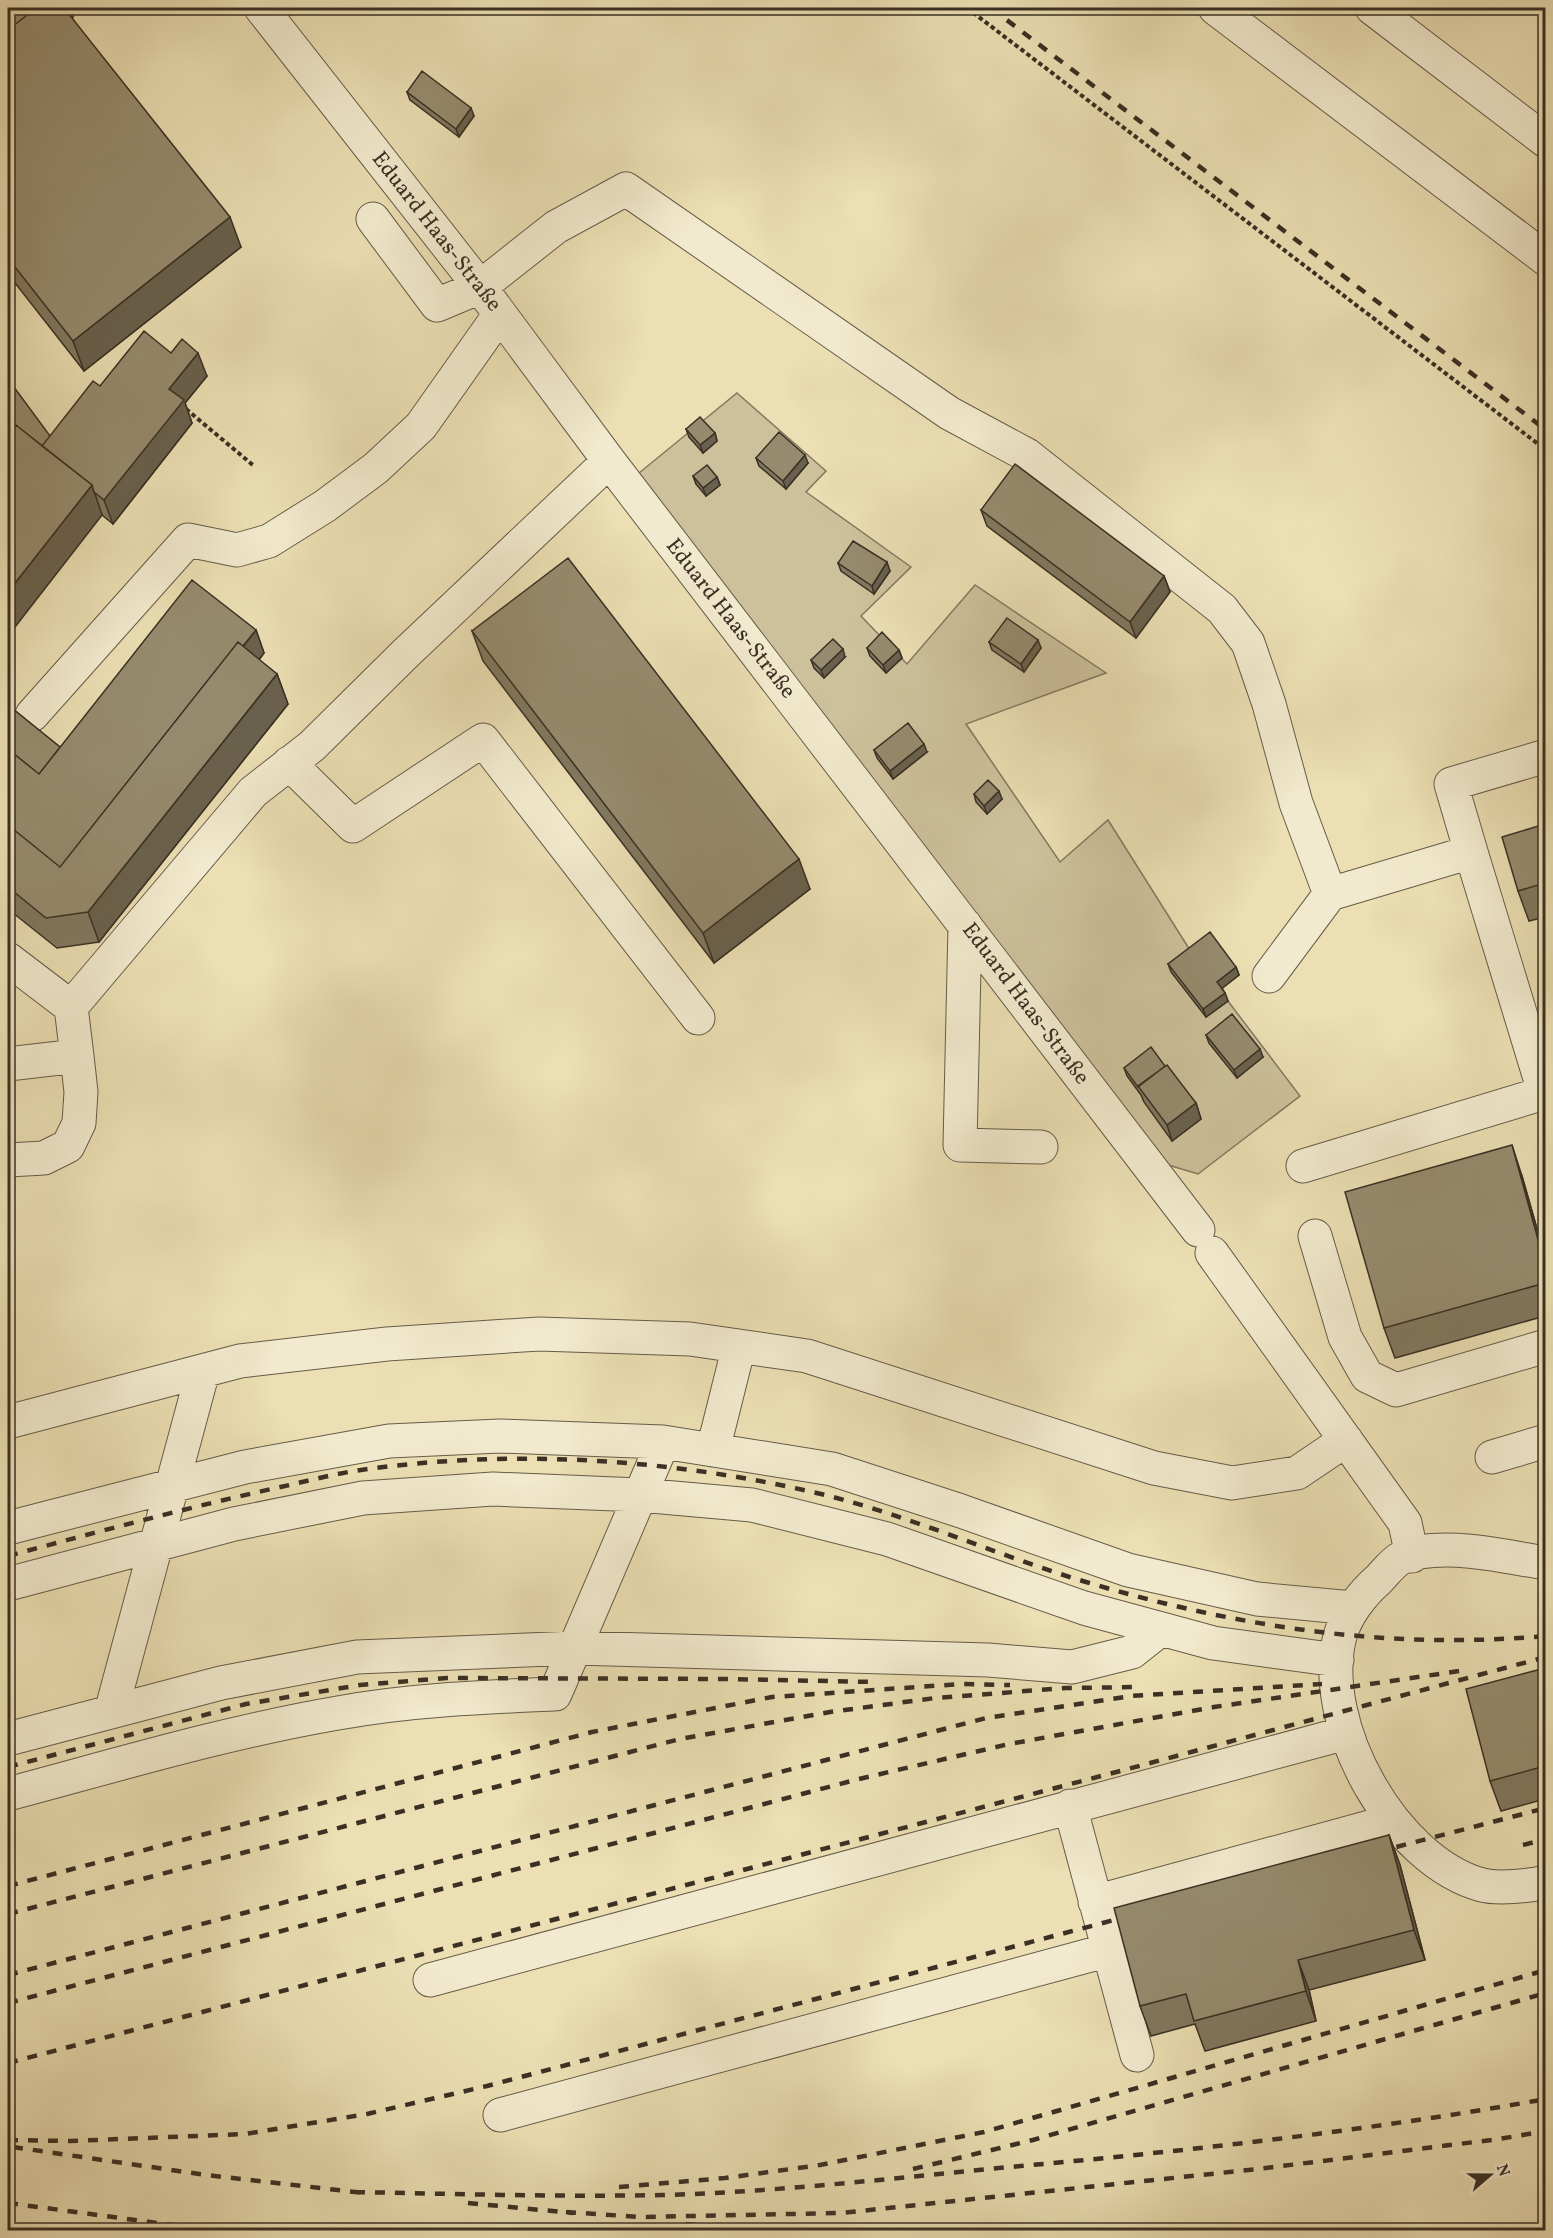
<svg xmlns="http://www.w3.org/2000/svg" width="1553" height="2238" font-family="Vollkorn,serif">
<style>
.green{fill:#cdc19b;stroke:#847860;stroke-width:1.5}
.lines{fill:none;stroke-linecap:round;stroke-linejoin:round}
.minor-casing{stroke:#665c48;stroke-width:35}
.path{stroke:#3a3024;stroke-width:4;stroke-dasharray:4.5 3;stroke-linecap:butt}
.minor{stroke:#f2eace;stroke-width:33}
.rail{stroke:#3a3024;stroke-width:4.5;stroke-dasharray:10 10;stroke-linecap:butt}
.wall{fill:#81785f;stroke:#3a3024;stroke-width:1.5}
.shaded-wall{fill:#69614d;stroke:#3a3024;stroke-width:1.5}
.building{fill:#968b6e;stroke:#3a3024;stroke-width:1.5}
.labels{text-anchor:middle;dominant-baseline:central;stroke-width:5;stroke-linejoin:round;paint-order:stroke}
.street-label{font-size:22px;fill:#3a3024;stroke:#f2eace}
</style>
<rect width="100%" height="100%" fill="#ebdfb3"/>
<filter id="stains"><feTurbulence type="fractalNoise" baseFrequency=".00333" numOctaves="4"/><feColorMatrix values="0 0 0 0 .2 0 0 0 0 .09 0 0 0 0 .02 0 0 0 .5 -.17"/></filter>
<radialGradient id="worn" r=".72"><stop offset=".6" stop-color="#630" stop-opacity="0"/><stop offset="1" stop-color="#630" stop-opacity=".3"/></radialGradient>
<path class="green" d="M737,393L826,471L806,492L911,567L861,616L907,664L975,585L1106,673L966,724L1060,862L1108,820L1193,955L1300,1096L1198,1174L1165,1164L639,473Z"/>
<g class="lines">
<defs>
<path id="minor" d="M261,8L480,287L609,461L1198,1230
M1215,8L1546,259
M1372,8L1546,141
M373,219L437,305L480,287L556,227L626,189L949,413L1027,455L1222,609L1248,643L1269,704L1296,803L1330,894L1269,976
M32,715L188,540L237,550L269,541L325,506L376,468L421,426L500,314
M289,763L353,826L483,740L698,1018
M1471,852L1451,784L1546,756
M1330,894L1471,852L1546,1098
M965,925L960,1145L1041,1147
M8,959L71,1007
M8,1064L77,1056L71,1007L253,792L312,746L405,654L609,461
M8,1160L44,1158L68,1146L79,1123L81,1092L77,1056
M1303,1166L1544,1093
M1315,1236L1345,1337L1367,1376L1396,1390L1546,1346
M1212,1253L1405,1523L1412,1556
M8,1422L240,1361L387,1344L539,1334L690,1339L807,1356L1154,1468L1232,1483L1297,1473L1346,1440
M713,1450L739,1346
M1492,1457L1546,1441
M8,1528L245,1467L389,1441L500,1436L663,1442L832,1469L961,1511L1128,1570L1257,1599L1353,1608
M1546,1563C1505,1557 1439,1540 1401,1558C1393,1562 1385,1573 1378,1580C1362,1594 1346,1615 1340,1636C1317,1724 1394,1861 1482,1885C1497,1889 1530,1886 1546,1882
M8,1584L234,1524L363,1498L493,1489L640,1495L752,1505L887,1539L1084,1608L1213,1643L1337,1660
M111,1712L203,1371
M8,1739L221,1683L357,1657L576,1648L988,1660L1072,1667L1132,1652L1161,1629
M8,1794C117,1765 227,1732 338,1713C410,1700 483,1697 555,1694L663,1442
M1070,1806L1137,2055
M1095,1902L1392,1821
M430,1980L1346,1733
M500,2115L1109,1950"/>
</defs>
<use href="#minor" class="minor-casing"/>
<path class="path" d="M967,8L1546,450
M186,409L254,466"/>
<use href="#minor" class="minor"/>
<path class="rail" d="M991,8L1546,430
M8,1556C97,1532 186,1508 276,1488C304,1482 332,1474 361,1470C509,1449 662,1458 808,1491C903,1512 992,1554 1086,1582C1237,1627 1387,1650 1546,1636
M8,1767L246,1704L360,1685L447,1678L729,1679L874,1682
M1523,1845L1546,1839
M1377,1852L1546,1808
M8,1886L592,1732L772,1697L961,1684L1010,1685
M8,1914L680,1739L830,1712L935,1698L1066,1688L1140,1687
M8,1975L986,1718L1131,1696L1322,1684
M8,2003L859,1779L1009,1744L1214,1707L1466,1670
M8,2063L1124,1770L1546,1657
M8,2140L71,2141L245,2134L367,2114L487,2086L1133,1915
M13,2147L206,2175L364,2193
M913,2169L1033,2140L1546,1993
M619,2187L725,2178L820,2165L984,2132L1546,1970
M355,2192C457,2194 560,2197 662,2195C782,2192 901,2177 1021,2166C1197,2150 1372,2130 1546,2099
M8,2203L210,2230
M468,2203L573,2213
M566,2212L640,2217L841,2213L1258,2169L1499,2139L1546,2131
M686,2224L752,2230
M8,2228L21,2230"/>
</g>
<path class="wall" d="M8,8L73,17L72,18L241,247L84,371L8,274Z
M407,92L474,116L459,137L410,100Z
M171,353L207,376L185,403L192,423L113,524L102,515L50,436L100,386Z
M686,429L715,433L717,441L703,453L689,437Z
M756,458L808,463L786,489L759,466Z
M693,476L717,477L720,485L706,496L696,484Z
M981,510L1164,576L1170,592L1136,638L987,526Z
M838,563L890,571L874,594L841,571Z
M256,630L264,653L259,660L277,674L288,704L99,942L57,948L8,909V705L60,747Z
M472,631L810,889L714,963L483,661Z
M989,642L1041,648L1024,672L992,650Z
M867,648L899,650L902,658L886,673L870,656Z
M845,657L824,678L814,668L811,660Z
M874,750L927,752L893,779L877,758Z
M974,794L1002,799L987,814L976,802Z
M1545,824V917L1529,921L1518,891Z
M1168,964L1236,967L1239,975L1222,988L1225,993L1228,1001L1206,1017L1171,972Z
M1206,1035L1263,1057L1237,1078L1209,1043Z
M1165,1066L1196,1103L1201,1119L1172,1141L1144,1102L1141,1095L1127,1076L1124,1068Z
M1522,1176L1545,1257V1316L1395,1358L1384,1328Z
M1545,1668V1799L1501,1811L1490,1781Z
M1389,1835L1400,1865L1425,1960L1309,1990L1316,2021L1205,2051L1195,2024L1151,2036L1140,2006Z"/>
<path class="shaded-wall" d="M59,8H70L73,17L21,57Z
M471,108L474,116L459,137L456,129Z
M230,217L241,247L84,371L73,341Z
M198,353L207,376L185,403L192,423L113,524L104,500L169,389Z
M715,433L717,441L703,453L700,445Z
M805,455L808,463L786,489L783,481Z
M717,477L720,485L706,496L703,488Z
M92,485L102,515L8,636V592Z
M887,562L890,571L874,594L872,586Z
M1164,576L1170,592L1136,638L1130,622Z
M256,630L264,653L71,897L63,874Z
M1038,640L1041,648L1024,672L1021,664Z
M843,649L845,657L824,678L821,670Z
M899,650L902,658L886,673L883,665Z
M277,674L288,704L99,942L88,912Z
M924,744L927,752L893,779L890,771Z
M999,791L1002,799L987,814L984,806Z
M799,859L810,889L714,963L703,933Z
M1236,967L1239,975L1220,990L1217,982Z
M1225,993L1228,1001L1206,1017L1203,1009Z
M1260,1049L1263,1057L1237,1078L1234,1070Z
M1196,1103L1201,1119L1172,1141L1167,1125Z
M1512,1145L1522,1176L1545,1257V1265Z
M1389,1835L1400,1865L1425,1960L1414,1930Z
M1298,1960L1309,1990L1316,2021L1306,1991Z"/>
<path class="building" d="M8,8H36L8,30Z
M36,8H64L230,217L73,341L8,258V30Z
M422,71L471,108L456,129L407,92Z
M144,331L171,353L182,339L198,353L169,389L184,400L104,500L94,492L92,485L42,446L93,381L100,386Z
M8,379L50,436L42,446L16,425L8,436Z
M700,417L715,433L700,445L686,429Z
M16,425L92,485L8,592V436Z
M779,432L805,455L783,481L756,458Z
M1015,464L1164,576L1130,622L981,510Z
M707,465L717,477L703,488L693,476Z
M853,541L887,562L872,586L838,563Z
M568,558L799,859L703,933L472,631Z
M192,580L256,630L243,646L238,642L60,867L8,825V749L39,774Z
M1007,618L1038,640L1021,664L989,642Z
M882,632L899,650L883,665L867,648Z
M833,639L843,649L821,670L811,660Z
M238,642L277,674L88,912L46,918L8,887V825L60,867Z
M8,705L60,747L39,774L8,749Z
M908,723L924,744L890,771L874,750Z
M988,780L999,791L984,806L974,794Z
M1545,824V883L1518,891L1502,837Z
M1210,932L1236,967L1217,982L1225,993L1203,1009L1168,964Z
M1232,1014L1260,1049L1234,1070L1206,1035Z
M1151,1047L1165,1066L1138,1087L1124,1068Z
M1167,1065L1196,1103L1167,1125L1138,1086Z
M1512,1145L1545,1265V1283L1384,1328L1345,1192Z
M1545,1668V1766L1490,1781L1466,1689Z
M1389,1835L1414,1930L1298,1960L1306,1991L1194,2021L1186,1994L1140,2006L1114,1908Z"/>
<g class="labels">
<g class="street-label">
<text transform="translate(436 232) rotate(52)">Eduard Haas-Straße</text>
<text transform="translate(730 619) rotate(52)">Eduard Haas-Straße</text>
<text transform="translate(1025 1004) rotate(53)">Eduard Haas-Straße</text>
</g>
</g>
<rect width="1553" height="2238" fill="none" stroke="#ebdfb3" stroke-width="30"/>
<rect x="9" y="9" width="1535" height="2220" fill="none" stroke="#3a3024" stroke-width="3"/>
<rect x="15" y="15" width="1523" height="2208" fill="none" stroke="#3a3024" stroke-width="1.5"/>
<g transform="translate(1490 2175) rotate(70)" stroke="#f2eace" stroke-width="4.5" paint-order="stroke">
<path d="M0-4.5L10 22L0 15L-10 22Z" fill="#3a3024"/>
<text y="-9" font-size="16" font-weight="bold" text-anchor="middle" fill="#3a3024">N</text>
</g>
<rect width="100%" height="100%" filter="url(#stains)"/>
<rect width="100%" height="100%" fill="url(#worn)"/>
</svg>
